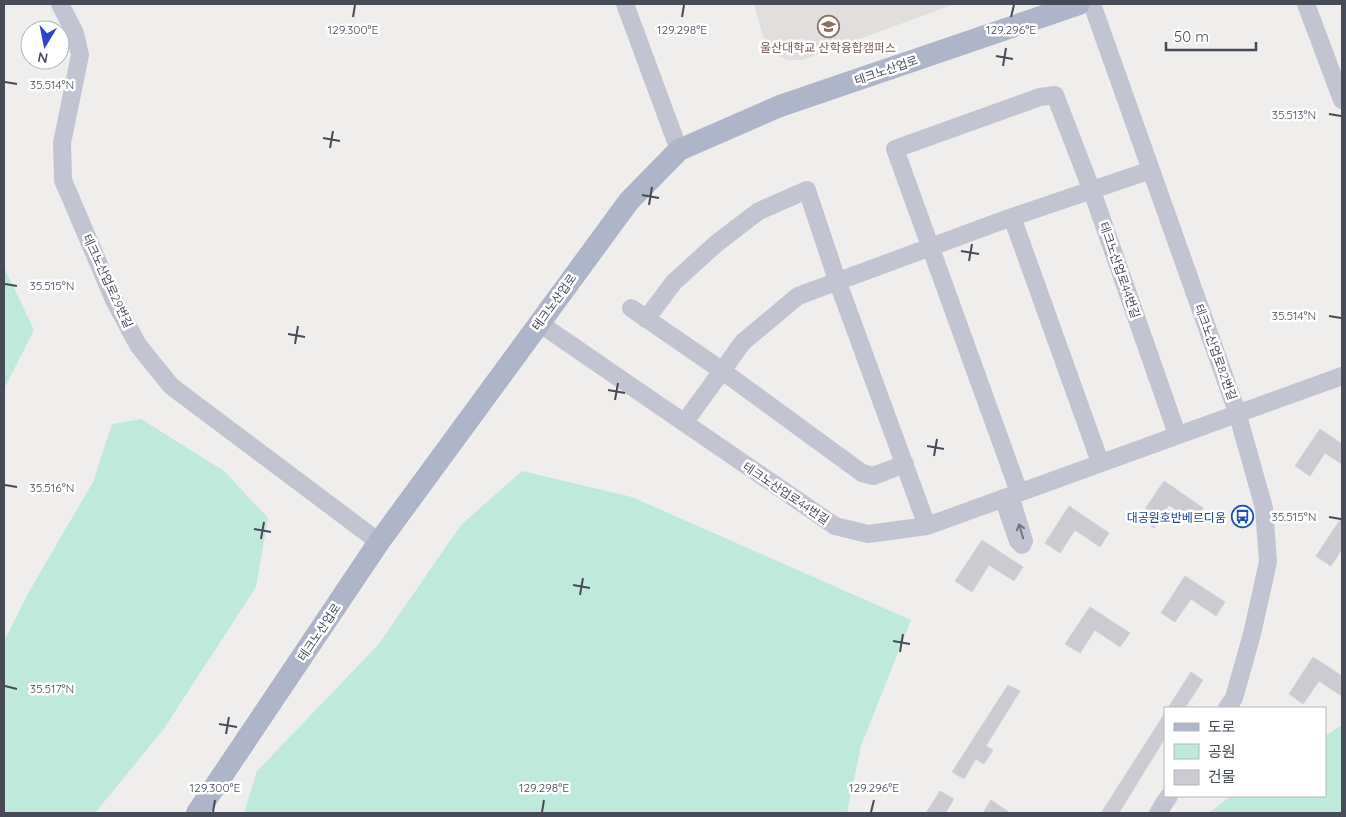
<svg xmlns="http://www.w3.org/2000/svg" width="1346" height="817" font-family="Quicksand,'Noto Sans KR',sans-serif">
<style>
.education{fill:#e0dfde}
.green{fill:#bfe9db}
.building{fill:#cbcbd1;stroke:#d1d1d8}
.lines{fill:none;stroke-linecap:round;stroke-linejoin:round}
.minor{stroke:#c2c5d1;stroke-width:18}
.major{stroke:#afb5c9;stroke-width:22}
.oneway{stroke:#727682}
.ticks{fill:none;stroke:#474b58;stroke-width:2}
.labels{text-anchor:middle;dominant-baseline:central;stroke-width:5;stroke-linejoin:round;paint-order:stroke}
.education-label{font-size:12px;fill:#785e54;stroke:#fff}
.street-label{font-size:12px;fill:#474b58;stroke:#fff}
.transit-label{font-size:12px;fill:#164399;stroke:#fff;text-anchor:end}
.ticks-label{font-size:12px;text-anchor:middle;fill:#474b58;stroke:#fff;stroke-width:5;stroke-linejoin:round;paint-order:stroke}
</style>
<rect width="100%" height="100%" fill="#efeeed"/>
<path class="education" d="M754,4H955L802,60H787L772,53L765,43Z"/>
<path class="green" d="M4,267L34,330L4,389Z
M141,419L224,471L268,518L256,587L163,730L95,813H4V641L27,595L93,482L112,424Z
M522,471L632,497L911,620L861,746L847,813H244L257,771L378,645L461,525Z
M1342,725V813H1209L1231,796H1325V736Z"/>
<path class="building" d="M1320,429L1342,444V464L1325,453L1310,476L1295,466Z
M1164,481L1203,508L1194,522L1169,505L1154,528L1139,518Z
M1069,506L1109,533L1100,547L1075,530L1060,553L1045,543Z
M1342,517V549L1331,566L1316,556Z
M982,540L1023,567L1014,581L989,565L972,592L955,581Z
M1185,576L1225,602L1216,616L1191,599L1175,622L1161,613Z
M1090,607L1130,633L1120,647L1095,630L1080,653L1065,644Z
M1313,657L1342,676V696L1319,681L1303,704L1289,694Z
M1191,672L1203,680L1185,708H1168Z
M1008,685L1020,691L986,746L993,750L984,764L976,759L964,779L952,772Z
M1165,713V738L1119,813H1101Z
M940,791L954,799L945,813H926Z
M991,800L1010,813H983Z"/>
<g class="lines">
<path class="minor" d="M60,4L75,33L80,55L62,143L63,180L114,300L138,345L171,386L379,542
M625,4L679,150
M1092,4L1237,412L1264,508L1268,562L1252,634L1234,698L1227,708
M1306,4L1342,100
M1012,217L1100,462
M631,308L721,370L862,473L873,476L905,464
M646,319L674,282L717,243L759,211L807,190L837,280L927,526
M539,323L835,526L868,534L927,526L1342,376
M684,423L743,342L798,296L1012,217L1151,170
M1019,492L895,149L1040,97L1055,95L1092,191L1177,434
M1003,498L1018,541L1022,545L1024,541L1010,496
M1158,813L1169,796"/>
<path class="major" d="M197,813L379,542L629,201L679,150L780,106L1079,4"/>
</g>
<defs><path id="oneway-shaft" d="M-6 0H5M1.5-3L5.5 0L1.5 3" fill="none" stroke-width="1.6" stroke-linecap="round" stroke-linejoin="round" transform="scale(1.25)"/></defs>
<use class="oneway" href="#oneway-shaft" transform="translate(1021 531) rotate(-107)"/>
<path class="ticks" d="M353,17L355,5M682,17L684,5M1011,17L1014,5M996,56L1013,59M1003,66L1006,48M5,82L17,84M1329,114L1341,116M323,138L340,141M330,148L333,131M642,195L659,198M649,205L652,187M961,251L979,254M969,261L972,244M5,284L17,286M1329,316L1341,318M288,334L305,337M295,344L298,326M608,390L625,393M615,400L618,383M927,446L944,449M934,456L937,439M5,485L17,487M1329,517L1341,519M254,529L271,532M261,539L264,522M573,585L590,588M580,595L583,578M893,641L910,644M900,652L903,634M5,686L17,689M219,724L237,727M226,734L229,717M213,812L215,800M542,812L544,800M871,812L874,800"/>
<defs>
<symbol id="university-ring" viewBox="-11 -11 22 22"><circle r="9.5" fill="#fff" stroke="#8d6e63" stroke-width="1.5"/><path d="M0-5L7-2L0 1L-7-2ZM-4 1L0 2.5L4 1V4Q0 6-4 4Z" fill="#8d6e63"/></symbol>
<symbol id="bus-ring" viewBox="-11 -11 22 22"><circle r="9.5" fill="#fff" stroke="#1a4fb4" stroke-width="1.5"/><path d="M-5-6H5V4H4V6H2V4H-2V6H-4V4H-5ZM-3.5-4V0h7V-4ZM-3.5 1.2v1.5H-2V1.2ZM2 1.2v1.5H3.5V1.2Z" fill="#1a4fb4"/></symbol>
</defs>
<g fill-rule="evenodd">
<use href="#university-ring" x="816" y="14" width="25" height="25"/>
<use href="#bus-ring" x="1230" y="504" width="25" height="25"/>
</g>
<g class="labels">
<g class="education-label">
<text x="828" y="47">울산대학교 산학융합캠퍼스</text>
</g>
<g class="street-label">
<text transform="translate(886 70) rotate(-19)">테크노산업로</text>
<text transform="translate(1120 270) rotate(71)">테크노산업로44번길</text>
<text transform="translate(108 281) rotate(65)">테크노산업로29번길</text>
<text transform="translate(554 302) rotate(-54)">테크노산업로</text>
<text transform="translate(1216 352) rotate(70)">테크노산업로82번길</text>
<text transform="translate(786 493) rotate(34)">테크노산업로44번길</text>
<text transform="translate(319 632) rotate(-56)">테크노산업로</text>
</g>
<g class="transit-label">
<text x="1226" y="517">대공원호반베르디움</text>
</g>
</g>
<g class="ticks-label">
<text x="353" y="34">129.300°E</text>
<text x="1011" y="34">129.296°E</text>
<text x="682" y="34">129.298°E</text>
<text x="52" y="89">35.514°N</text>
<text x="1294" y="119">35.513°N</text>
<text x="52" y="290">35.515°N</text>
<text x="1294" y="320">35.514°N</text>
<text x="52" y="492">35.516°N</text>
<text x="1294" y="521">35.515°N</text>
<text x="52" y="693">35.517°N</text>
<text x="215" y="792">129.300°E</text>
<text x="544" y="792">129.298°E</text>
<text x="874" y="792">129.296°E</text>
</g>
<rect width="1346" height="817" fill="none" stroke="#474b58" stroke-width="10"/>
<rect x="1164" y="707" width="162" height="90" fill="#ffffff" stroke="#b5b7bc"/>
<rect x="1174" y="723" width="25" height="8" fill="#afb5c9" stroke="#b5b7bc"/>
<text x="1208" y="732" font-size="15" fill="#474b58">도로</text>
<rect x="1174" y="744" width="25" height="15" fill="#bfe9db" stroke="#b5b7bc"/>
<text x="1208" y="757" font-size="15" fill="#474b58">공원</text>
<rect x="1174" y="770" width="25" height="15" fill="#cbcbd1" stroke="#b5b7bc"/>
<text x="1208" y="782" font-size="15" fill="#474b58">건물</text>
<g transform="translate(45 45) rotate(190)"><circle r="24" fill="#ffffff" stroke="#b5b7bc"/>
<path d="M0-4L9 19L0 12L-9 19Z" fill="#2b44cb"/>
<text y="-8" font-size="14" font-weight="bold" text-anchor="middle" fill="#474b58">N</text>
</g>
<path d="M1166 42v8h90v-8" fill="none" stroke="#474b58" stroke-width="2.5"/>
<text x="1174" y="42" font-size="15" fill="#474b58" stroke="#ffffff" stroke-width="4" paint-order="stroke">50 m</text>
</svg>
